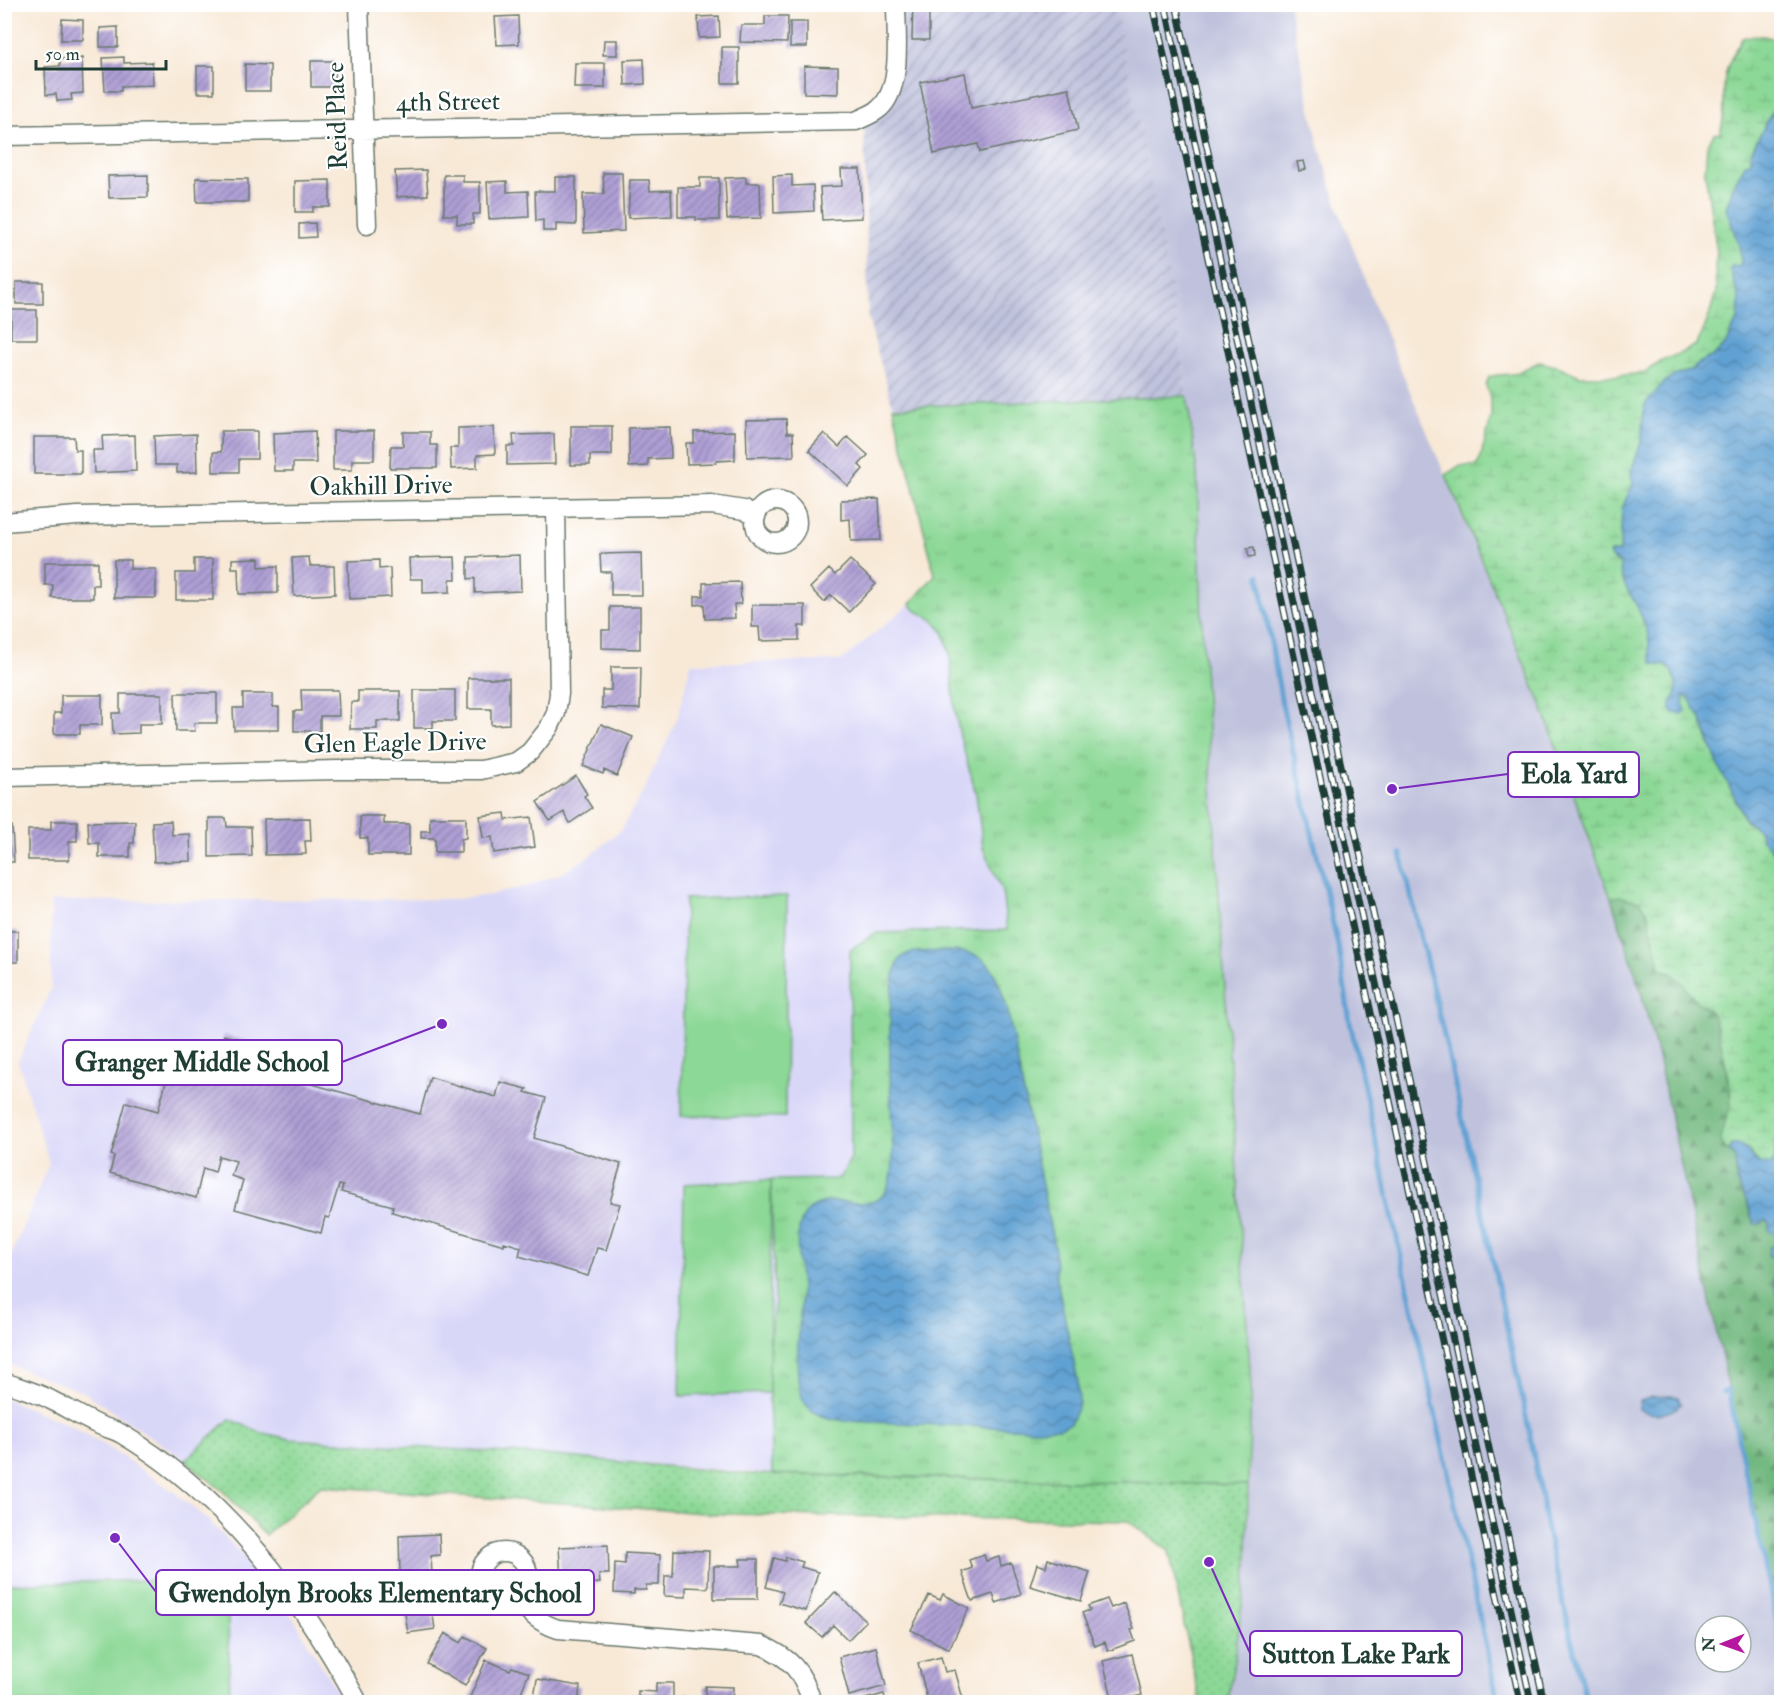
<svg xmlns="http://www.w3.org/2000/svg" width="1786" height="1707" font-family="'IM FELL Double Pica',serif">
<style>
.built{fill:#d9d7f8}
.industrial{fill:url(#industrial-furrows)}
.railway{fill:#c0c2dd;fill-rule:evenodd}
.grass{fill:url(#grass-tufts);stroke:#568a65;stroke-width:1.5}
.forest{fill:url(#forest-firs);stroke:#487a5a;stroke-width:1.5}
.wetland{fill:url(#wetland-marsh);stroke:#568a65;stroke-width:1.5}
.park{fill:url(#park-dots);stroke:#568a65;stroke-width:1.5}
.pitch{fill:#8cd896;stroke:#568a65;stroke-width:1.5}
.water{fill:url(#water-waves);stroke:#406f84;stroke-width:1.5}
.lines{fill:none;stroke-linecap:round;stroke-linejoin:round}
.stream{stroke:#60a1d3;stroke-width:5}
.building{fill:url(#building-hatch)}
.street-casing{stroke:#6b796d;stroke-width:21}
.street{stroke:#fff;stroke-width:18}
.rail-casing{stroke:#1f3d34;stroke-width:7}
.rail{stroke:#fff;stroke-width:4.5;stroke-dasharray:14;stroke-linecap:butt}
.labels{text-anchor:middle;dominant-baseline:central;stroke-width:4.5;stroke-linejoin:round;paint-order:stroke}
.street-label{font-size:26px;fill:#1f3d34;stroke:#fff}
.leader{fill:none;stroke:#7b2cbf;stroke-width:2}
.callout-dot{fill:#7b2cbf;stroke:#fff;stroke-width:2}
.callout{fill:#fff;stroke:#7b2cbf;stroke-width:2}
.callout-label{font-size:27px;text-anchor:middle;font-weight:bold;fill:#1f3d34}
</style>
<defs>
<pattern id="industrial-furrows" width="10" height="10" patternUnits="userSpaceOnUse" patternTransform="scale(1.5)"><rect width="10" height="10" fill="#c0c2dd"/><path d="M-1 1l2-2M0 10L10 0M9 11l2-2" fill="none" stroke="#9b9fb4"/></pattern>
<pattern id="grass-tufts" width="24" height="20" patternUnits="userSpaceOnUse" patternTransform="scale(1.5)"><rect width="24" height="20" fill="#8cd896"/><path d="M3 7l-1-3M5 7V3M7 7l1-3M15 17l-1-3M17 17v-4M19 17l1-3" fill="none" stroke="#78ba82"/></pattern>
<pattern id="forest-firs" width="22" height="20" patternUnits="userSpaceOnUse" patternTransform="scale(1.5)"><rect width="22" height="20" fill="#71b87f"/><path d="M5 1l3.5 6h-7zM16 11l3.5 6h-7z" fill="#5c9769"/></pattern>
<pattern id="wetland-marsh" width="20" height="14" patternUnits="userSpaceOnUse" patternTransform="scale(1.5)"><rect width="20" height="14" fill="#8cd896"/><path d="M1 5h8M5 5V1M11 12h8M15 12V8" fill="none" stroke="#78ba82"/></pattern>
<pattern id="park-dots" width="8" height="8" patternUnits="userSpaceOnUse" patternTransform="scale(1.5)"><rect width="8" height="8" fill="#8cd896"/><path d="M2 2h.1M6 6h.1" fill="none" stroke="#78ba82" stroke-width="1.8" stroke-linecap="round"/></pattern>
<pattern id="water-waves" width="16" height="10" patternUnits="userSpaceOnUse" patternTransform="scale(1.5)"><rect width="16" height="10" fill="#60a1d3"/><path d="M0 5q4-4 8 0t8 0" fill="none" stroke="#4f84ac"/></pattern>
<pattern id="building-hatch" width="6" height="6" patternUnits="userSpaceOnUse" patternTransform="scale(1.5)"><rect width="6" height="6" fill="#af9fd5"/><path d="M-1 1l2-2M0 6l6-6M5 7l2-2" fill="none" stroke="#8e83ae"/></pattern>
</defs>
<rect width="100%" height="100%" fill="#fff"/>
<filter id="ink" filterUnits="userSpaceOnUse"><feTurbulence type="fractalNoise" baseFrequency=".0167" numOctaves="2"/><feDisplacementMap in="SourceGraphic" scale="12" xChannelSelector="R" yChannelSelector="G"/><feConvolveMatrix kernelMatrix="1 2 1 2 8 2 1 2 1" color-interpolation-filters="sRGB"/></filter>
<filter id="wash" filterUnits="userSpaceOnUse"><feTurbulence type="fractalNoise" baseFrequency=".008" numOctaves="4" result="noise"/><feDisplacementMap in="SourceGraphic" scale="24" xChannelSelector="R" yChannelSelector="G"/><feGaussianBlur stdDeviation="1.35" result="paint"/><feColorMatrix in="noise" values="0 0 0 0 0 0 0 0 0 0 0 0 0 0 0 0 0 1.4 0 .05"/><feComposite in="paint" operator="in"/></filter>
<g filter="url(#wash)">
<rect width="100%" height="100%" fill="#f8e9d7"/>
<path class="built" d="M910,604L917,611L932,619L943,631L950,654L955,711L960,736L976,794L983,848L1002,891L1007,930L875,933L850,950L851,1158L839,1179L772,1180L775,1301L772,1322L768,1374L772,1474L556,1456L290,1439L259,1432L230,1419L185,1460L85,1393L5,1363L4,1272L49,1163L18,1061L51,988V901L456,899L491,895L528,886L562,873L591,855L621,830L643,792L678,717L691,663L841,661Z
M4,1398L69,1425L108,1447L174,1492L209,1521L243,1555L294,1619L343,1702H5Z"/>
<path class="industrial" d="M895,5H1115L1151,181L1179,331L1187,396L893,407L868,318L864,114L884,100Z"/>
<path class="railway" d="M1115,5H1289L1318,142L1339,211L1381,322L1541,704L1604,875L1638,981L1658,1057L1781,1635V1702H1228L1247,1573L1251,1387L1203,651L1197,473L1179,331L1151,181ZM1705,1626H1741V1662H1705Z"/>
<path class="grass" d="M1187,396L1197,473L1203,651L1251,1387L1248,1485L772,1474L768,1374L772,1322L775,1301L771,1180L839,1179L851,1158L850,950L875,933L1007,930L1002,891L983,848L976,794L960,736L955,711L950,654L943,631L932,619L916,611L910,604L935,575L893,407Z"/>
<path class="forest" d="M1619,896L1641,902L1647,911L1661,968L1677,974L1698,1002L1712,1013L1719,1032L1731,1099L1729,1116L1722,1133L1723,1147L1735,1157L1737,1181L1747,1202L1751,1217L1760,1224L1764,1219L1769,1222L1777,1237L1773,1258L1774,1285L1782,1302L1781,1355L1776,1356L1782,1385L1781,1635L1658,1057L1638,981L1611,898Z"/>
<path class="wetland" d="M1752,36H1764L1778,40L1781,38V95L1777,98L1775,106L1751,152V162L1746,163L1734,185L1726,208L1740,249L1741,263L1737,268L1730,269L1739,299L1738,318L1725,345L1713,356L1702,361L1690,371L1679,374L1643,413L1642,440L1631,472L1633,483L1622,509L1620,552L1610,553L1611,558L1620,564C1620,581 1628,590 1636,604C1640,612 1644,622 1647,631C1651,642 1647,654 1653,664L1667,666C1681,681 1671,690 1683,703L1684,696L1689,698L1701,719L1709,742L1745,821L1759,830L1762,840L1776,855L1782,879V1143L1777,1142L1775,1159L1771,1165C1757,1166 1755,1157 1747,1149C1744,1147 1736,1146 1732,1145L1729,1151C1725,1148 1721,1145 1721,1140C1719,1131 1731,1113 1731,1100C1731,1088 1718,1022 1712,1014C1709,1009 1702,1006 1698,1002C1683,988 1682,974 1661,969L1647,911L1641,902L1619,896L1611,898L1541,704L1446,475L1459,466H1476C1482,459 1481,456 1483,448C1490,422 1496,412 1486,386L1489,377L1497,375L1514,374L1539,362L1560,367L1580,376H1618L1643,373L1662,361L1683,352L1696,345L1702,334L1709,316L1716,292L1715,265L1717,253L1705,172L1707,146L1714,134L1720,133C1727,113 1722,96 1725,77C1728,62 1734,51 1742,38Z"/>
<path class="park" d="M230,1419L259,1432L290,1439L556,1456L750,1474L1248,1485L1247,1573L1228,1702H1200L1169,1551L1128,1521L717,1514L321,1486L265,1535L225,1493L185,1460Z"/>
<path class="pitch" d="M787,896L785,1117L681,1116L685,899Z
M771,1180L769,1393L680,1396L684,1184Z
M227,1578L230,1702H5V1584Z"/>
<path class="water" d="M1781,95V879L1776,855L1762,840L1759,830L1746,821L1718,764L1701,719L1689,698L1684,696L1683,703L1686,711L1681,715L1672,712C1670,705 1670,701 1676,696C1677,684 1676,675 1667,666L1653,664C1647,654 1651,642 1647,631C1644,622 1640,612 1636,604C1628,590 1620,581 1620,564L1611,558L1609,553L1620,552L1622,509L1633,483L1631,472L1642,440L1643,413L1645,404L1666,380L1679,374L1690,371L1702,361L1713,356L1725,345L1738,318L1739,298L1730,269L1733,265L1737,268L1741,263L1740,249L1726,208L1734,185L1746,163L1751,162V152L1775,106L1777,98Z
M915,952C938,952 977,945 991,968C999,979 1002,994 1007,1007L1055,1251L1056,1275L1078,1382L1079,1404L1070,1424L1059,1428L1038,1429L845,1421C829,1418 814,1417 805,1403C790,1379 802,1320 801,1290C800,1272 796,1254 798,1236C799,1228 801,1217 808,1211C836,1182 894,1237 893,1154C892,1119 883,982 900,959C904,954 909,953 915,952Z
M1777,1142L1782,1143L1781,1302L1774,1285L1773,1258L1768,1255L1769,1248L1776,1243L1777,1237L1769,1230V1222L1765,1219L1760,1224H1754L1747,1202L1737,1181L1735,1157L1729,1151L1732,1145H1741L1758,1163L1771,1165L1775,1159Z
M1670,1396L1678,1397L1681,1404C1671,1415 1651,1417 1639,1409L1640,1401L1652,1397Z"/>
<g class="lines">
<path class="stream" d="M1259,575L1282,704L1338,945L1350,1022L1498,1702
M1401,854L1447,1048L1530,1435L1548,1536L1586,1702
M1723,1392L1728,1390L1782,1647"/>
</g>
<g id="blocks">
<path class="building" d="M913,4H929V40H912Z
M518,16L519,44L497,45L495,17Z
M719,16L720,37L699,38L698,17Z
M765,16H788L787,43L740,42L741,25H765Z
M62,19L83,20V40H61Z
M790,22H807V47H790Z
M118,27V47H100V28Z
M604,40H617V55H603Z
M722,47H739V83H722Z
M124,57V63L152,62L153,85L121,86V91H105L103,58Z
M82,58L83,93L71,94L72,100L57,101L56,94L46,95L45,67L60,66V59Z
M644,59L645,84L625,85L624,60Z
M311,61H335V87H311Z
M575,63H605V88H574Z
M245,64L270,65V91H245Z
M197,66H214V93H197Z
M804,66L838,67V94L804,93Z
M965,73L971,108L1069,88L1078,130L980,152L978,144L934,154L920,82Z
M1304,161L1306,169L1299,171L1297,162Z
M841,169H860L862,218L822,220L820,187L842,186Z
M426,170L428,195L397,197L395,171Z
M603,173H622L624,231L584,233L583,194H604Z
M148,175V197L109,198L108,176Z
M444,175H463V182H480V214H473V224H457V215H444Z
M792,175V186L813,185L814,211L774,213L773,176Z
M555,177H576V225L556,224V231H543V220L536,221L535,191H555Z
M746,177V183H760L761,218L727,219L725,178Z
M196,178L248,179V202H197Z
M700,178H719V220H696V217H678V187H700Z
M330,180V207H313V212H295V181Z
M630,180H649L650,191L671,190L672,216L628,218Z
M507,181V192L528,191L529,217L489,219L487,182Z
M315,223L316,237L299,238V224Z
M16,282H43V304H16Z
M11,310H37V339H11Z
M786,419L787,433H793L794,456L747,457L746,420Z
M571,426H612V455H590V465H571Z
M494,427L495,454L477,455V468L451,469L450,448H458V428Z
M670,427L671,458L648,459V466L629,467V428Z
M221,431H257V459H239V472H213V452H221Z
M315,431L316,463H293V471H274L273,433Z
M333,431H374V460H352V470H333Z
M735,431V460L716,461V463L687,464L686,443H694V432Z
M403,432H430V445H437V468H390L391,446H403Z
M824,433L839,447L848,437L868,455L859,465L863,469L848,486L809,450Z
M196,434L197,472L177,473V465H155L154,436Z
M554,434L555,464L507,465V446H514L513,435Z
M135,435L136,471L94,473L93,450H103L102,436Z
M34,437H74L75,450H81V474H34Z
M879,499L881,540L851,541L850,519L841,520V500Z
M1254,547L1255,556L1249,557L1247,548Z
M641,553L642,595H611V572H601L600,554Z
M520,555L521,591L475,593V578L468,579V557Z
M309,557L310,566H334L335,594L294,596L292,558Z
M455,557L456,579H450V592L423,593V579H410L409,558Z
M259,558V567L278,566V593L239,594L238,568H232V559Z
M194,559H213V600H176V573H194Z
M114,560H130V569H156V598H114Z
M379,560V569L390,568L391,597L349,599L348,561Z
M850,560L876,584L849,612L831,595L824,602L810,588L829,569L835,575Z
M45,562H98V585H93V598H52L53,585H45Z
M740,582L741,604H734L735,618L705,619L704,604L695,605V596H703V583Z
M752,605H805V626H799V640L760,641L759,627H752Z
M610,607H640V649L602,648V630H610Z
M611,667H641L640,709L602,708V690H611Z
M468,678H509V724L491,725V709H468Z
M301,690H338L339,716H320V731H294V711H302Z
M414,690H455V721H433V728H414Z
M358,691H400V721H377V729H350L351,702H358Z
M4,693H6L8,736H4Z
M175,693H217V723H194L195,731H176Z
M120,694H162V724H139V733L113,734L112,713H120Z
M243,694H273V707H279V730H234L233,708H243Z
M61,695H102V725H80V734H54V713H61Z
M601,724L633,737L617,776L604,770L603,774L583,766Z
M576,776L587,794L584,796L592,808L570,823L564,812L550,821L537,802Z
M505,813L506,820L531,817L535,847L494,853L492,837L483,838L480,816Z
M360,816H384V824H409V855H368V838H360Z
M430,817H466V838L461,839V852H435V838H421V831H430Z
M209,818H226L227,827H251L252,856L209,857Z
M310,818L311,841H305L306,854L265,855L264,819Z
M51,821H77V841H69V860H28V830H51Z
M135,821L134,843H130V857H99V843H89L88,822Z
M171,821L172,835L190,834L191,861L154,862L152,822Z
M4,826H12L14,862H4Z
M4,931H18V962H4Z
M4,999L11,1001L5,1021H4Z
M224,1035L297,1056L290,1078L420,1114L430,1077L496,1097L500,1082L527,1089L525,1092L546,1098L534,1138L621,1164L610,1202L620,1204L606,1250L597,1248L588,1276L519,1256L521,1247L504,1242V1245L392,1212L393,1206L341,1192L343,1186L339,1185L329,1218L325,1217L321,1233L235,1209L243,1180L231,1176L236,1161L219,1156L215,1172L203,1168L196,1198L110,1173L114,1156L111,1155L126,1102L158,1111L170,1068L211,1081Z
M439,1534L440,1555L431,1556L432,1574L400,1575L399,1536Z
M608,1545L609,1574H599L600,1583L587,1584V1578L561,1579L559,1547Z
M674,1550L709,1551L708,1588L686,1587V1597L664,1596L665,1576H673Z
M625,1553L660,1555L659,1585H646V1590H634V1594L614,1593L615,1563L625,1564Z
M984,1555L986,1561L999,1557L1001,1566L1011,1563L1021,1594L996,1603L993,1594L972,1601L962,1572L972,1568L969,1560Z
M786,1557L803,1562L801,1567L818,1572L806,1611L779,1603L783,1592L766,1587L774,1558L785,1561Z
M740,1559H758V1599H714V1566H741Z
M1048,1559L1090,1572L1081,1601L1030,1586L1037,1564L1046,1567Z
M429,1584L430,1593L437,1592L439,1608L432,1609L435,1629L408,1633L403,1601L407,1600L405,1588Z
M835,1592L866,1621L848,1640L833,1625L822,1637L806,1623Z
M943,1594L969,1608L949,1649L911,1630L929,1595L940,1600Z
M1107,1599L1111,1608L1124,1603L1134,1629L1131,1630L1135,1641L1108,1651L1105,1642L1095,1646L1082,1613L1090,1610L1088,1606Z
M445,1633L461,1643L465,1636L487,1648L465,1686L427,1664Z
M876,1647L886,1686L849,1696L839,1657Z
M1132,1654L1142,1695L1113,1702L1103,1661Z
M941,1657L945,1672L955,1670L963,1699L949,1702H933L931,1697L927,1698L918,1663Z
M486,1660L510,1670L512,1667L529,1673L517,1702H485L470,1697Z
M537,1679L580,1686L578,1702H533Z
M656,1683H673V1702H638V1691L656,1692Z
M705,1686L733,1687L732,1702H682V1697H705Z
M884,1694L886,1702H854Z"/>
</g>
</g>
<g filter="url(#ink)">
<use href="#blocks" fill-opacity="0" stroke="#6b796d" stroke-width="1.5"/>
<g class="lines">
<defs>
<path id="street" d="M359,4L367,225
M4,136L856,121C864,117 874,114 880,108C903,87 896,33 896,4
M755 522a21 21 0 1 1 42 0a21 21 0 1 1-42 0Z
M4,522L77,516L712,505L744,510L756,517
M4,777L338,770H481L516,762L530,752L549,728L556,713L559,694L556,508
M4,1382C20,1388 36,1392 51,1400C67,1408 83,1418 99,1425C106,1428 114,1430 120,1433C226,1495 301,1597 358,1702
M480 1576a24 24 0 1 1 48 0a24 24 0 1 1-48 0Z
M516,1597C528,1612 539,1623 558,1629L761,1645C790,1657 803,1672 812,1702"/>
</defs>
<use href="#street" class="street-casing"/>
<use href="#street" class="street"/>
<defs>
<path id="rail" d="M1153,4L1520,1702
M1165,4L1531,1702
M1176,4L1544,1702"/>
</defs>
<use href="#rail" class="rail-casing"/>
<use href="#rail" class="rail"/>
</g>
</g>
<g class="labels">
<g class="street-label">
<text transform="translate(448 102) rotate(-1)">4th Street</text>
<text transform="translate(337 116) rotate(-92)">Reid Place</text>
<text transform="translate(381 486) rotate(-1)">Oakhill Drive</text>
<text transform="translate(395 743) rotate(-1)">Glen Eagle Drive</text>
</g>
</g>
<path class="leader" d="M1392 789L1508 774M442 1024L342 1062M115 1538L156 1592M1209 1562L1250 1653"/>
<g class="callout-dot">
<circle cx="1392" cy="789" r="6"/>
<circle cx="442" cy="1024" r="6"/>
<circle cx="115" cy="1538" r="6"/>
<circle cx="1209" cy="1562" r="6"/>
</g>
<g class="callout">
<rect x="1508" y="752" width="131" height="45" rx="6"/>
<rect x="63" y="1040" width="279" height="45" rx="6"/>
<rect x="156" y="1570" width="438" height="45" rx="6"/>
<rect x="1250" y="1631" width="212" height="45" rx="6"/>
</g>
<g class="callout-label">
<text x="1574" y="783">Eola Yard</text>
<text x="202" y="1071">Granger Middle School</text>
<text x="375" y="1602">Gwendolyn Brooks Elementary School</text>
<text x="1356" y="1663">Sutton Lake Park</text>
</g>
<rect width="1786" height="1707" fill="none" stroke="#fff" stroke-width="24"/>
<g transform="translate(1723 1644) rotate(269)"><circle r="28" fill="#ffffff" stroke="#a5b1ae" stroke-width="1.5"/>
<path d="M0-4.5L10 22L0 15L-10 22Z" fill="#b5179e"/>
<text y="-9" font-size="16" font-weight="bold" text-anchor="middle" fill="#1f3d34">N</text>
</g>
<path d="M36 60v9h130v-9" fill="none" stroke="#1f3d34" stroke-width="3"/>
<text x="45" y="60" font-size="18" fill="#1f3d34" stroke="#ffffff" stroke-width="4.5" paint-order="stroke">50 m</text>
</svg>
